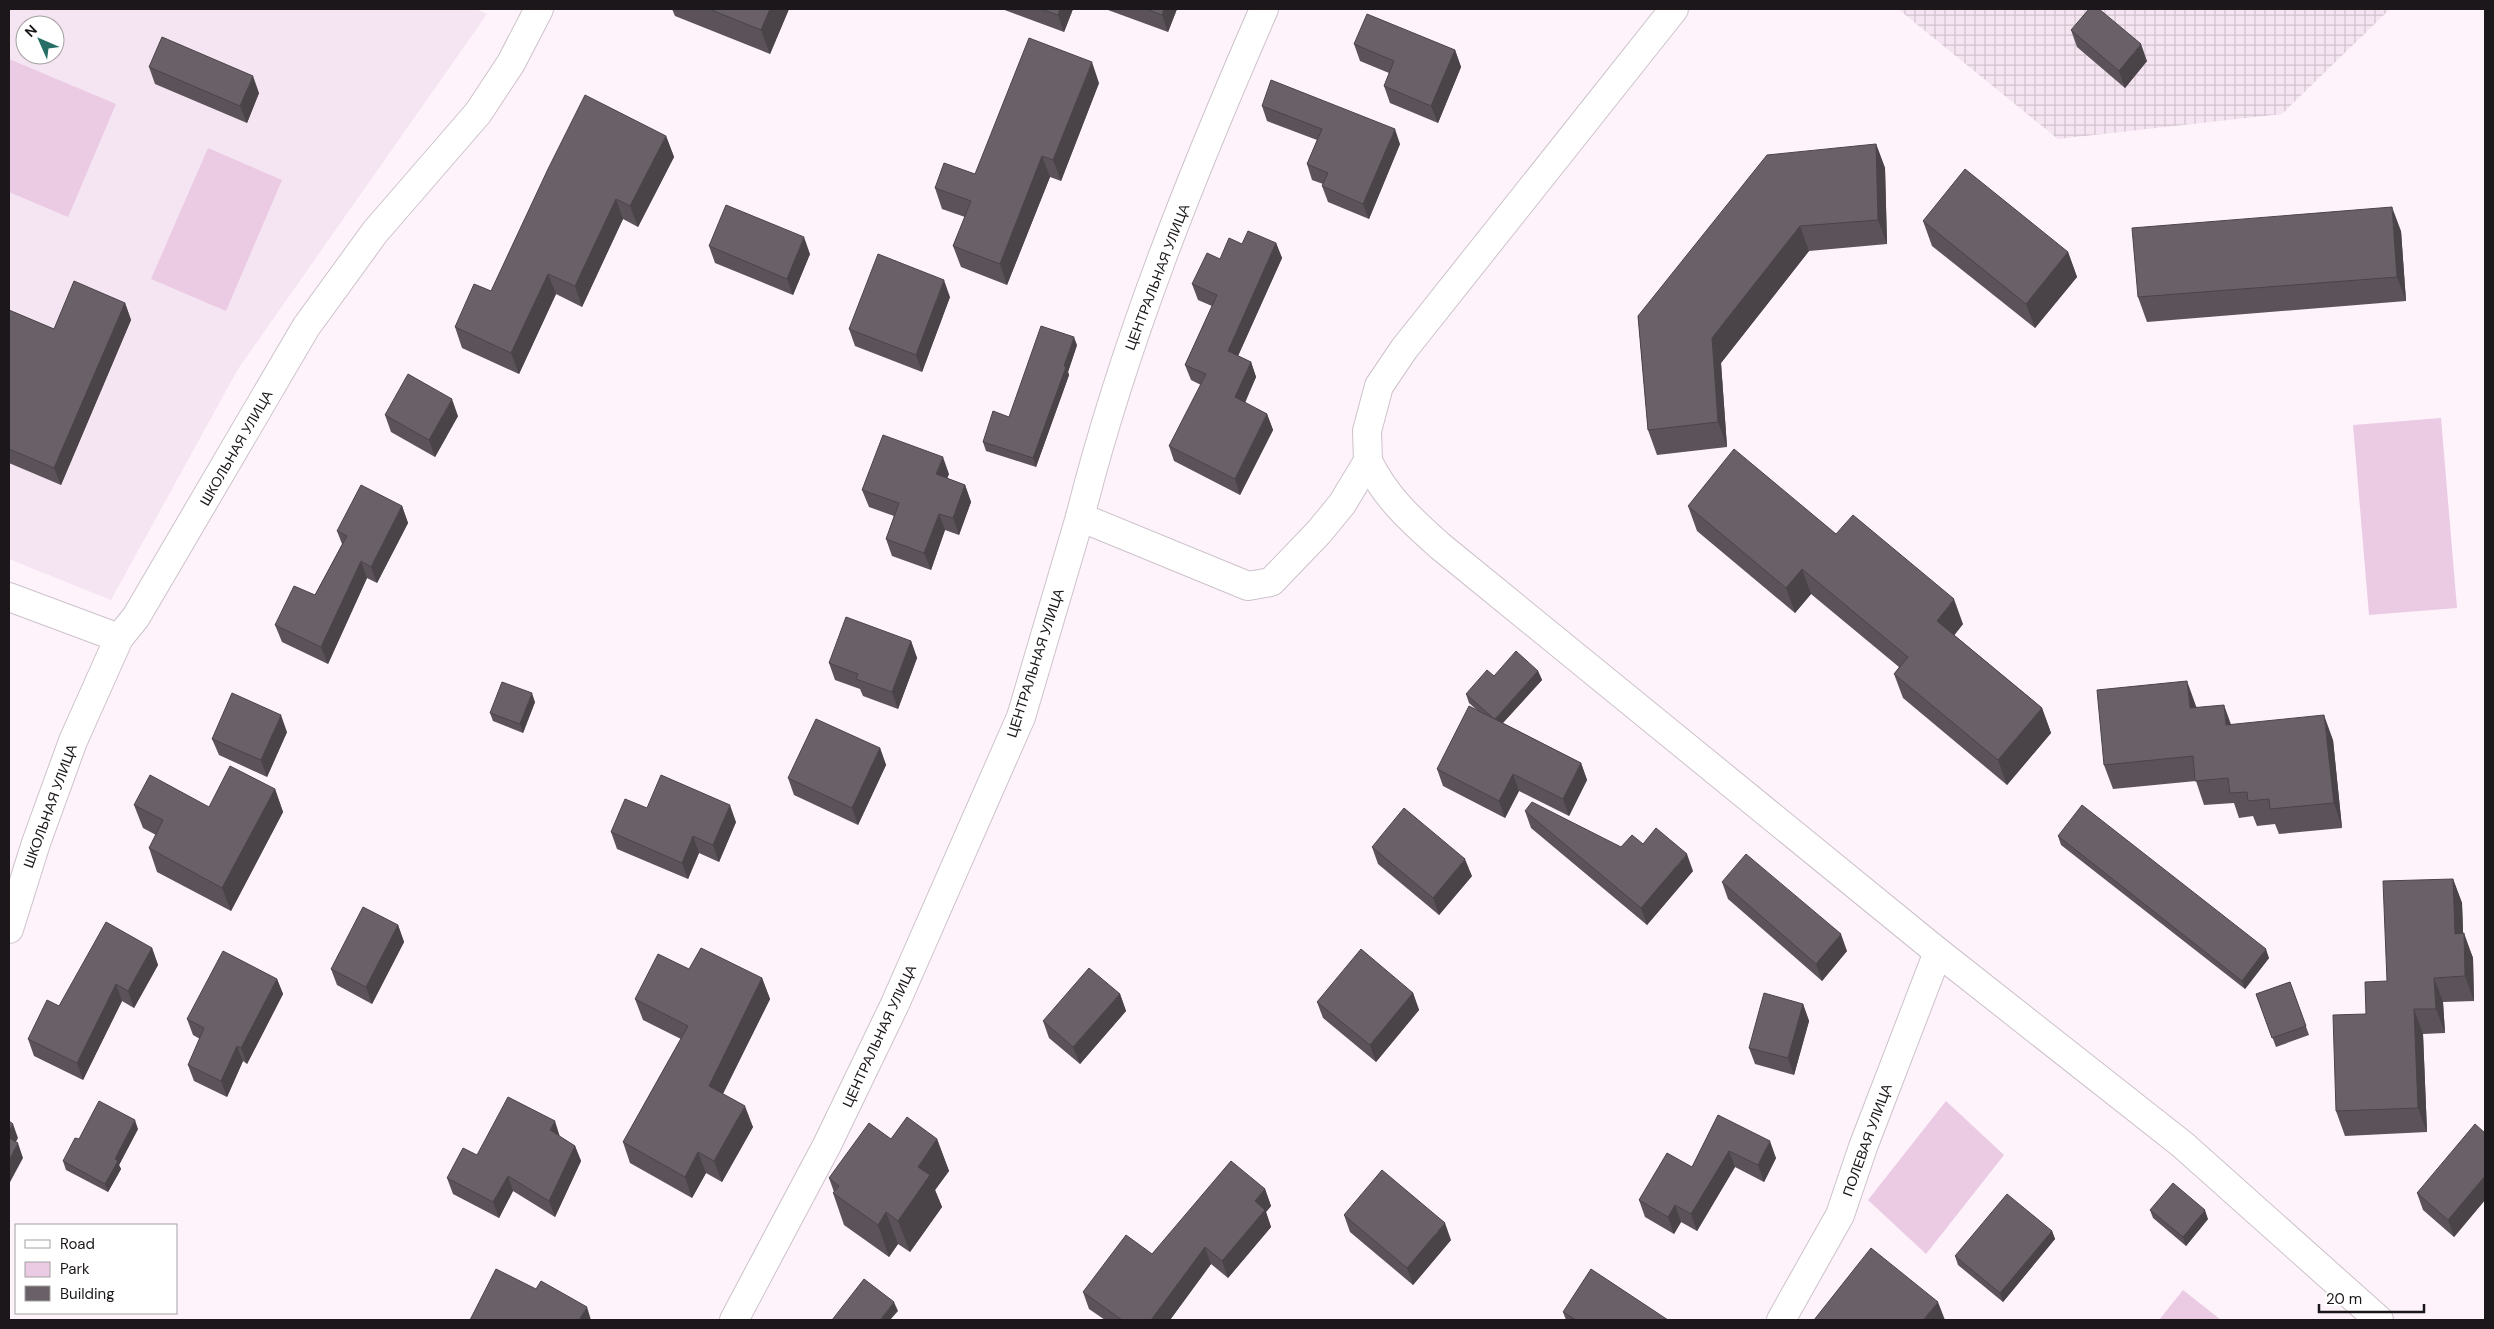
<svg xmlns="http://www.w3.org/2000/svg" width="2494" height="1329" viewBox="0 0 2494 1329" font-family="'DM Sans',sans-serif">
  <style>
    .built { fill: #f5e4f1; fill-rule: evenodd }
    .industrial { fill: url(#industrial-grid) }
    .green { fill: #ebcbe4 }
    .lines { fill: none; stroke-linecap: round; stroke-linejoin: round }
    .minor-casing { stroke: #cdc2ca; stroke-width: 30 }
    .tertiary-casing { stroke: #cdc2ca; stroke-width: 30 }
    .minor { stroke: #fff; stroke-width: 28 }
    .tertiary { stroke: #fff; stroke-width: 28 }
    .wall { fill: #5b5359 }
    .shaded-wall { fill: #4a4449 }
    .building { fill: #6a6168; stroke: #4a4449 }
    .labels { text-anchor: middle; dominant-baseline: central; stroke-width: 5; stroke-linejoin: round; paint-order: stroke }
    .street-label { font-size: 14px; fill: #1b171a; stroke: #fff }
  </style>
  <defs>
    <pattern id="industrial-grid" width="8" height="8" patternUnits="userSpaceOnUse" patternTransform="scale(1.25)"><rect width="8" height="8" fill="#f5e4f1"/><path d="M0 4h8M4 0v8" fill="none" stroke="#d1c3ce"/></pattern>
  </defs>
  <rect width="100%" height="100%" fill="#fef3fb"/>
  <path class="built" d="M9 9H476L487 14 238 369 111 600 9 559ZM25 25H55V55H25Z"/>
  <path class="industrial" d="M1898 9H2390L2282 114 2058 139Z"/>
  <g class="green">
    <path d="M9 59 116 104 68 217 9 192Z"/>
    <path d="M208 148 282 180 226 311 151 279Z"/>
    <path d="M2441 418 2457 608 2369 615 2353 425Z"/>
    <path d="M1946 1101 2004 1155 1926 1254 1868 1200Z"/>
    <path d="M2183 1290 2221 1320H2159Z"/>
  </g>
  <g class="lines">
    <defs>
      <g id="minor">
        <path d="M1368 461C1385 497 1411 520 1440 546L1938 952 2183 1145 2379 1320"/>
        <path d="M1080 517C1124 342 1192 174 1264 9"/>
        <path d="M9 597 119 638"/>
        <path d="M9 929 36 843 73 741 119 638 136 617 306 327 375 232 478 113 511 63 539 9"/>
        <path d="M1781 1320 1840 1215 1863 1147 1938 952"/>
      </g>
      <path id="tertiary" d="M734 1320 827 1145 895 1004 1021 717 1080 517 1248 586 1271 582 1319 532 1342 504 1368 461 1367 431 1379 386 1404 349 1674 9"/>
    </defs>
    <use href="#minor" class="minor-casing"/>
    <use href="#tertiary" class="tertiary-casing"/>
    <use href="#minor" class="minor"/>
    <use href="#tertiary" class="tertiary"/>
  </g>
  <g class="wall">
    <path d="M672 9H789L770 54 675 16Z"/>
    <path d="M1002 9H1073L1064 32Z"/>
    <path d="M1108 9H1177L1168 32 1108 10Z"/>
    <path d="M2071 30 2147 61 2125 88 2077 47Z"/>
    <path d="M1354 44 1455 50 1461 67 1438 123 1390 103 1384 86 1389 73 1360 61Z"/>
    <path d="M149 67 259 93 247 123 155 84Z"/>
    <path d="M1099 83 1061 181 1050 177 1007 285 961 267 953 246 965 217 942 209 935 188 975 174Z"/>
    <path d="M1262 106 1400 144 1369 219 1328 202 1322 186 1323 184 1312 180 1307 164 1317 140 1267 121Z"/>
    <path d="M666 136 674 157 638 227 623 219 582 307 556 294 519 374 462 348 455 327 491 291Z"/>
    <path d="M1876 144 1885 168 1887 244 1809 251 1721 363 1727 447 1657 455 1648 430 1638 316Z"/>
    <path d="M1923 221 2068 252 2077 277 2035 328 1932 246Z"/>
    <path d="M2401 231 2406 301 2147 322 2138 297Z"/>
    <path d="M1276 243 1282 258 1238 356 1251 362 1256 377 1245 403 1267 414 1273 430 1240 495 1174 461 1169 446 1201 385 1191 380 1185 365 1212 306 1198 300 1192 284 1220 259 1242 244Z"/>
    <path d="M709 246 810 254 793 295 715 263Z"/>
    <path d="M950 297 922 372 855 346 849 329Z"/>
    <path d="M125 303 131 320 61 485 9 463V310L54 329Z"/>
    <path d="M1077 345 1068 372 1069 375 1036 467 986 451 983 442 1009 417Z"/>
    <path d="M385 415 458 416 435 457 391 432Z"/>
    <path d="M949 474 947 478 965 485 971 502 959 535 945 530 931 570 892 556 886 539 894 516 869 507 862 490Z"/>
    <path d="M402 506 408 523 377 583 367 578 328 664 282 642 275 625 315 595 342 544 337 531Z"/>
    <path d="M1688 506 1836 534 1963 624 1954 635 2042 708 2051 733 2007 785 1903 698 1894 674 1899 667 1811 594 1795 613 1697 531Z"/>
    <path d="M911 641 917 658 898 709 863 696 860 689 835 680 829 663Z"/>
    <path d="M1538 671 1542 680 1503 723 1581 763 1587 780 1569 816 1519 791 1505 818 1443 786 1437 769 1478 711 1469 703 1466 694 1494 676Z"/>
    <path d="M535 702 523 733 493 721 490 713Z"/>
    <path d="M2196 706 2197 708 2231 725 2333 740 2342 828 2279 834 2275 824 2257 826 2253 816 2239 818 2234 803 2204 805 2196 781 2113 789 2104 765Z"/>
    <path d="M287 732 267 777 219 755 212 739Z"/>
    <path d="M880 748 886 765 858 825 794 795 788 778Z"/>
    <path d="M275 789 283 812 231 911 157 872 149 848 156 835 143 828 134 805 209 807Z"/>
    <path d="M647 808 736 822 719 862 699 853 688 879 617 849 611 832Z"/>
    <path d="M1525 811 1621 847 1693 871 1647 925 1531 828Z"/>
    <path d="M2058 836 2269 958 2245 989 2061 845Z"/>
    <path d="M1372 847 1472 876 1439 915 1378 864Z"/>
    <path d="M2453 879 2462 903 2463 933 2473 958 2474 1001 2443 1002 2445 1033 2423 1034 2427 1132 2345 1136 2336 1111 2387 981Z"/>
    <path d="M1722 882 1847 951 1822 981 1728 899Z"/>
    <path d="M398 925 404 942 372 1004 337 985 331 969Z"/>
    <path d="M152 948 158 965 134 1008 122 1001 83 1080 34 1056 28 1039 59 1006Z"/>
    <path d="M689 969 762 978 770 999 723 1094 753 1127 722 1182 706 1173 692 1198 630 1163 623 1142 681 1039 643 1020 635 999Z"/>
    <path d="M277 979 283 994 247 1064 243 1061 227 1097 194 1081 188 1065 200 1039 193 1035 187 1019Z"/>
    <path d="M2290 982 2309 1035 2276 1047 2256 994Z"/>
    <path d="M1413 993 1419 1010 1376 1062 1323 1018 1317 1002Z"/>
    <path d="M1120 994 1126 1011 1080 1064 1049 1038 1043 1021Z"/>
    <path d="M1803 1004 1809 1021 1794 1075 1755 1064 1749 1048Z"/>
    <path d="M1718 1115 1776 1158 1764 1182 1735 1167 1697 1231 1681 1222 1674 1234 1645 1217 1639 1200 1692 1167Z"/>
    <path d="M138 1129 119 1165 121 1169 108 1192 66 1170 63 1161 79 1139Z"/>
    <path d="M2485 1133V1200L2454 1237 2423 1210 2417 1193Z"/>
    <path d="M560 1137 575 1146 581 1161 555 1217 513 1191 499 1218 453 1194 447 1178 477 1155Z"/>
    <path d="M891 1139H937L949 1171 935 1190 942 1207 910 1252 898 1244 889 1257 844 1225 833 1193 834 1192 829 1178Z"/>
    <path d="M1265 1189 1271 1206 1266 1212 1271 1227 1228 1278 1211 1264 1170 1320H1105L1089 1309 1083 1292 1152 1254Z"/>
    <path d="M2150 1210 2208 1219 2186 1246 2153 1218Z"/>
    <path d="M1344 1215 1451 1240 1413 1285 1350 1232Z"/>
    <path d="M2052 1231 2055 1239 2003 1302 1958 1265 1955 1256Z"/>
    <path d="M1563 1312 1668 1320H1566Z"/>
  </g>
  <g class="shaded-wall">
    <path d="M770 9H789L770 54 761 30Z"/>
    <path d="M1060 9H1073L1064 32 1058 15Z"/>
    <path d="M1164 9H1177L1168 32 1162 15Z"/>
    <path d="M2141 44 2147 61 2125 88 2119 71Z"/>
    <path d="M1455 50 1461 67 1438 123 1431 106Z"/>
    <path d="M1092 62 1099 83 1061 181 1053 160Z"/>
    <path d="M253 76 259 93 247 123 240 106Z"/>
    <path d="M1395 129 1400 144 1369 219 1363 204Z"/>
    <path d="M666 136 674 157 638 227 630 206Z"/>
    <path d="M1876 144 1885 168 1887 244 1878 220Z"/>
    <path d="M1042 156 1050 177 1007 285 1000 264Z"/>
    <path d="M616 199 623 219 582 307 575 286Z"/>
    <path d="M2392 207 2401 231 2406 301 2397 277Z"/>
    <path d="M1800 226 1809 251 1721 363 1727 447 1718 422 1712 338Z"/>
    <path d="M804 237 810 254 793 295 787 279Z"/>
    <path d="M1276 243 1282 258 1233 367 1228 351Z"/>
    <path d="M2068 252 2077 277 2035 328 2026 304Z"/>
    <path d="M548 274 556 294 519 374 511 353Z"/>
    <path d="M944 280 950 297 922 372 916 355Z"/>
    <path d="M125 303 131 320 61 485 54 468Z"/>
    <path d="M1074 337 1077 345 1068 372 1069 375 1036 467 1033 458Z"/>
    <path d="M1251 362 1256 377 1240 413 1235 397Z"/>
    <path d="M452 399 458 416 435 457 429 440Z"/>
    <path d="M1267 414 1273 430 1240 495 1235 479Z"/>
    <path d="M943 457 949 474 942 491 936 474Z"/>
    <path d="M965 485 971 502 959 535 953 518Z"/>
    <path d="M402 506 408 523 377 583 371 567Z"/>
    <path d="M939 514 945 530 931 570 924 553Z"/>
    <path d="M361 561 367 578 328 664 321 647Z"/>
    <path d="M1802 569 1811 594 1795 613 1786 588Z"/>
    <path d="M1954 599 1963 624 1946 646 1937 621Z"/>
    <path d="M911 641 917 658 898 709 892 692Z"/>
    <path d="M1538 671 1542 680 1498 728 1495 720Z"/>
    <path d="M2187 681 2196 706 2199 733 2190 708Z"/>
    <path d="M532 693 535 702 523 733 520 724Z"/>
    <path d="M2224 705 2233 730 2226 725Z"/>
    <path d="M2042 708 2051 733 2007 785 1998 760Z"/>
    <path d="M281 715 287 732 267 777 261 760Z"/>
    <path d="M2324 715 2333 740 2342 828 2334 803Z"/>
    <path d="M880 748 886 765 858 825 852 808Z"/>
    <path d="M1581 763 1587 780 1569 816 1563 799Z"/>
    <path d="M1513 774 1519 791 1505 818 1499 801Z"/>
    <path d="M275 789 283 812 231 911 222 888Z"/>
    <path d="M730 805 736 822 719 862 713 845Z"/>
    <path d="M693 836 699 853 688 879 682 863Z"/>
    <path d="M1687 854 1693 871 1647 925 1641 908Z"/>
    <path d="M1465 859 1472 876 1439 915 1433 898Z"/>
    <path d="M2453 879 2462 903 2464 958 2455 934Z"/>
    <path d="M398 925 404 942 372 1004 366 987Z"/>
    <path d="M2464 933 2473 958 2474 1001 2465 976Z"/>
    <path d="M1841 934 1847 951 1822 981 1816 964Z"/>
    <path d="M152 948 158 965 134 1008 128 991Z"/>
    <path d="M2266 949 2269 958 2245 989 2242 981Z"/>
    <path d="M762 978 770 999 716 1107 709 1086Z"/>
    <path d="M2434 978 2443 1002 2445 1033 2436 1009Z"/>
    <path d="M277 979 283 994 247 1064 241 1048Z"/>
    <path d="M116 984 122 1001 83 1080 77 1063Z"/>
    <path d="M1413 993 1419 1010 1376 1062 1370 1045Z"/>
    <path d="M1120 994 1126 1011 1080 1064 1073 1047Z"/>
    <path d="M1803 1004 1809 1021 1794 1075 1788 1058Z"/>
    <path d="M2414 1009 2423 1034 2427 1132 2418 1108Z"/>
    <path d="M237 1046 243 1061 227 1097 221 1081Z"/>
    <path d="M745 1106 753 1127 722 1182 714 1161Z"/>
    <path d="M135 1120 138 1129 119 1165 121 1169 108 1192 105 1184 115 1159Z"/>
    <path d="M555 1121 560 1137 550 1130Z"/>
    <path d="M13 1124 18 1138 11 1151 9 1144V1131Z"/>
    <path d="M937 1139 949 1171 935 1190 942 1207 910 1252 898 1221 918 1167Z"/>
    <path d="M1770 1141 1776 1158 1764 1182 1758 1165Z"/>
    <path d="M18 1143 23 1158 9 1184V1160Z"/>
    <path d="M575 1146 581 1161 555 1217 549 1201Z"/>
    <path d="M1729 1151 1735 1167 1697 1231 1691 1214Z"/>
    <path d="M698 1152 706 1173 692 1198 685 1177Z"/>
    <path d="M508 1176 513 1191 499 1218 493 1202Z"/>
    <path d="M2485 1176V1200L2454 1237 2448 1220Z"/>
    <path d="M1265 1189 1271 1206 1266 1212 1271 1227 1228 1278 1222 1261 1255 1201Z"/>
    <path d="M1675 1205 1681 1222 1674 1234 1668 1217Z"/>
    <path d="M2205 1210 2208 1219 2186 1246 2183 1237Z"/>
    <path d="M886 1212 898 1244 889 1257 878 1225Z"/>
    <path d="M1445 1223 1451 1240 1413 1285 1407 1268Z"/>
    <path d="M2052 1231 2055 1239 2003 1302 2000 1293Z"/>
    <path d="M1205 1247 1211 1264 1170 1320H1151Z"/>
    <path d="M894 1302 898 1311 890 1320H880Z"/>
    <path d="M1938 1302 1945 1320H1923Z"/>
    <path d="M587 1307 591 1320H579Z"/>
  </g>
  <g class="building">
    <path d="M709 9H770L761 30Z"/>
    <path d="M1041 9H1060L1058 15Z"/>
    <path d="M1146 9H1164L1162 15Z"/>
    <path d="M2089 9H2099L2141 44 2119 71 2071 30Z"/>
    <path d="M1367 14 1455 50 1431 106 1384 86 1394 61 1354 44Z"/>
    <path d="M162 37 253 76 240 106 149 67Z"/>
    <path d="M1029 38 1092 62 1053 160 1042 156 1000 264 953 246 971 201 935 188 944 163 975 174Z"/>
    <path d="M1271 80 1395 129 1363 204 1322 186 1328 173 1307 164 1322 129 1262 106Z"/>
    <path d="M585 95 666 136 630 206 616 199 575 286 548 274 511 353 455 327 474 284 491 291 548 169Z"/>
    <path d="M1876 144 1878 220 1800 226 1712 338 1718 422 1648 430 1638 316 1767 155Z"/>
    <path d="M1965 169 2068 252 2026 304 1923 221Z"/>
    <path d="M726 205 804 237 787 279 709 246Z"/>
    <path d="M2392 207 2397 277 2138 297 2132 228Z"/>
    <path d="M1248 231 1276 243 1228 351 1251 362 1235 397 1267 414 1235 479 1169 446 1206 374 1185 365 1217 295 1192 284 1207 253 1220 259 1229 238 1242 244Z"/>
    <path d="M878 254 944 280 916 355 849 329Z"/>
    <path d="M74 281 125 303 54 468 9 449V310L54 329Z"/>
    <path d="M1041 326 1074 337 1064 366 1066 367 1033 458 983 442 993 411 1009 417Z"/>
    <path d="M408 374 452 399 429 440 385 415Z"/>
    <path d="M883 435 943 457 936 474 965 485 953 518 939 514 924 553 886 539 899 503 862 490Z"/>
    <path d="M1734 449 1836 534 1853 515 1954 599 1937 621 2042 708 1998 760 1894 674 1908 657 1802 569 1786 588 1688 506Z"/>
    <path d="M361 485 402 506 371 567 361 561 321 647 275 625 294 586 315 595 347 536 337 531Z"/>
    <path d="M846 617 911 641 892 692 856 679 858 674 829 663Z"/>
    <path d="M1516 651 1538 671 1495 719 1493 718 1466 694 1487 670 1494 676Z"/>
    <path d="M2187 681 2190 708 2224 705 2226 725 2324 715 2334 803 2270 809 2269 799 2248 801 2247 792 2230 793 2228 778 2195 781 2193 756 2104 765 2097 690Z"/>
    <path d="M502 682 532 693 520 724 490 713Z"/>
    <path d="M232 693 281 715 261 760 212 739Z"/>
    <path d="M1469 706 1581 763 1563 799 1513 774 1499 801 1437 769Z"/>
    <path d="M816 719 880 748 852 808 788 778Z"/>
    <path d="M230 766 275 789 222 888 149 848 163 820 134 805 150 775 209 807Z"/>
    <path d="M661 775 730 805 713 845 693 836 682 863 611 832 625 799 647 808Z"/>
    <path d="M1532 802 1621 847 1632 835 1643 844 1656 828 1687 854 1641 908 1525 811Z"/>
    <path d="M2082 805 2266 949 2242 981 2058 836Z"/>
    <path d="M1404 808 1465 859 1433 898 1372 847Z"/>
    <path d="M1746 854 1841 934 1816 964 1722 882Z"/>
    <path d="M2453 879 2455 934 2464 933 2465 976 2434 978 2436 1009H2414L2418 1108 2336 1111 2333 1015 2366 1014 2365 982 2387 981 2383 881Z"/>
    <path d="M363 907 398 925 366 987 331 969Z"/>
    <path d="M106 922 152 948 128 991 116 984 77 1063 28 1039 47 1000 59 1006Z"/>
    <path d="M701 948 762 978 709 1086 745 1106 714 1161 698 1152 685 1177 623 1142 688 1026 635 999 658 954 689 969Z"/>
    <path d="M1361 949 1413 993 1370 1045 1317 1002Z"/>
    <path d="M223 951 277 979 241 1048 237 1046 221 1081 188 1065 204 1028 187 1019Z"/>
    <path d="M1089 968 1120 994 1073 1047 1043 1021Z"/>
    <path d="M2290 982 2306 1026 2272 1038 2256 994Z"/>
    <path d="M1764 993 1803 1004 1788 1058 1749 1048Z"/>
    <path d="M508 1097 555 1121 550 1130 575 1146 549 1201 508 1176 493 1202 447 1178 463 1148 477 1155Z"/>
    <path d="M99 1101 135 1120 115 1159 118 1161 105 1184 63 1161 75 1138 79 1139Z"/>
    <path d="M1718 1115 1770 1141 1758 1165 1729 1151 1691 1214 1675 1205 1668 1217 1639 1200 1667 1153 1692 1167Z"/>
    <path d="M907 1117 937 1139 918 1167 930 1175 898 1221 886 1212 878 1225 833 1193 839 1186 829 1178 869 1123 891 1139Z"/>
    <path d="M9 1121 13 1124 9 1131Z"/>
    <path d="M2475 1124 2485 1133V1176L2448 1220 2417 1193Z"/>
    <path d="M9 1138 18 1143 9 1160Z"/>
    <path d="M1231 1161 1265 1189 1255 1201 1265 1210 1222 1261 1205 1247 1151 1320H1122L1083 1292 1126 1235 1152 1254Z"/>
    <path d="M1382 1170 1445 1223 1407 1268 1344 1215Z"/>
    <path d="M2173 1183 2205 1210 2183 1237 2150 1210Z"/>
    <path d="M2007 1194 2052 1231 2000 1293 1955 1256Z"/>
    <path d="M1871 1248 1938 1302 1923 1320H1814Z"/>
    <path d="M496 1269 536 1289 541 1281 587 1307 579 1320H470Z"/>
    <path d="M1591 1269 1668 1320H1576L1563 1312Z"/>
    <path d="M864 1279 894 1302 880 1320H832Z"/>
  </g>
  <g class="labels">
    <g class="street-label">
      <text transform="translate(1157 277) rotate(-69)">ЦЕНТРАЛЬНАЯ УЛИЦА</text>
      <text transform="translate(236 448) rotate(-60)">ШКОЛЬНАЯ УЛИЦА</text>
      <text transform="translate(1035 663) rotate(-72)">ЦЕНТРАЛЬНАЯ УЛИЦА</text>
      <text transform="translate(50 806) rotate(-70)">ШКОЛЬНАЯ УЛИЦА</text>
      <text transform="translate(879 1036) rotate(-65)">ЦЕНТРАЛЬНАЯ УЛИЦА</text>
      <text transform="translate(1867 1140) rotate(-70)">ПОЛЕВАЯ УЛИЦА</text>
    </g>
  </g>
  <rect width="2494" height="1329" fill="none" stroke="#1b171a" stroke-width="20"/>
  <rect x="15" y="1224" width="162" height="90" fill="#ffffff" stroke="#a4a2a3"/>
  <rect x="25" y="1240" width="25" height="8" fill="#ffffff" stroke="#a4a2a3"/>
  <text x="60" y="1249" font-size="15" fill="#1b171a">Road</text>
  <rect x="25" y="1262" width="25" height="15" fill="#ebcbe4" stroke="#a4a2a3"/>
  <text x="60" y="1274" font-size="15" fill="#1b171a">Park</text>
  <rect x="25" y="1286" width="25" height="15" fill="#6a6168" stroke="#a4a2a3"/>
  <text x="60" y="1299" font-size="15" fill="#1b171a">Building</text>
  <g transform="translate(40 40) rotate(315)"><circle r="24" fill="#ffffff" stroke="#a4a2a3"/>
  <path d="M0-4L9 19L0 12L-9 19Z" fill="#266e66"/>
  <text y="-8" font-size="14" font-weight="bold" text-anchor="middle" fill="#1b171a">N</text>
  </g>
  <path d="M2319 1304v8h105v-8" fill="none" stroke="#1b171a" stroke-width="2.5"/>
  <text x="2326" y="1304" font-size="15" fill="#1b171a" stroke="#ffffff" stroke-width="4" paint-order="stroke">20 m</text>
</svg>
